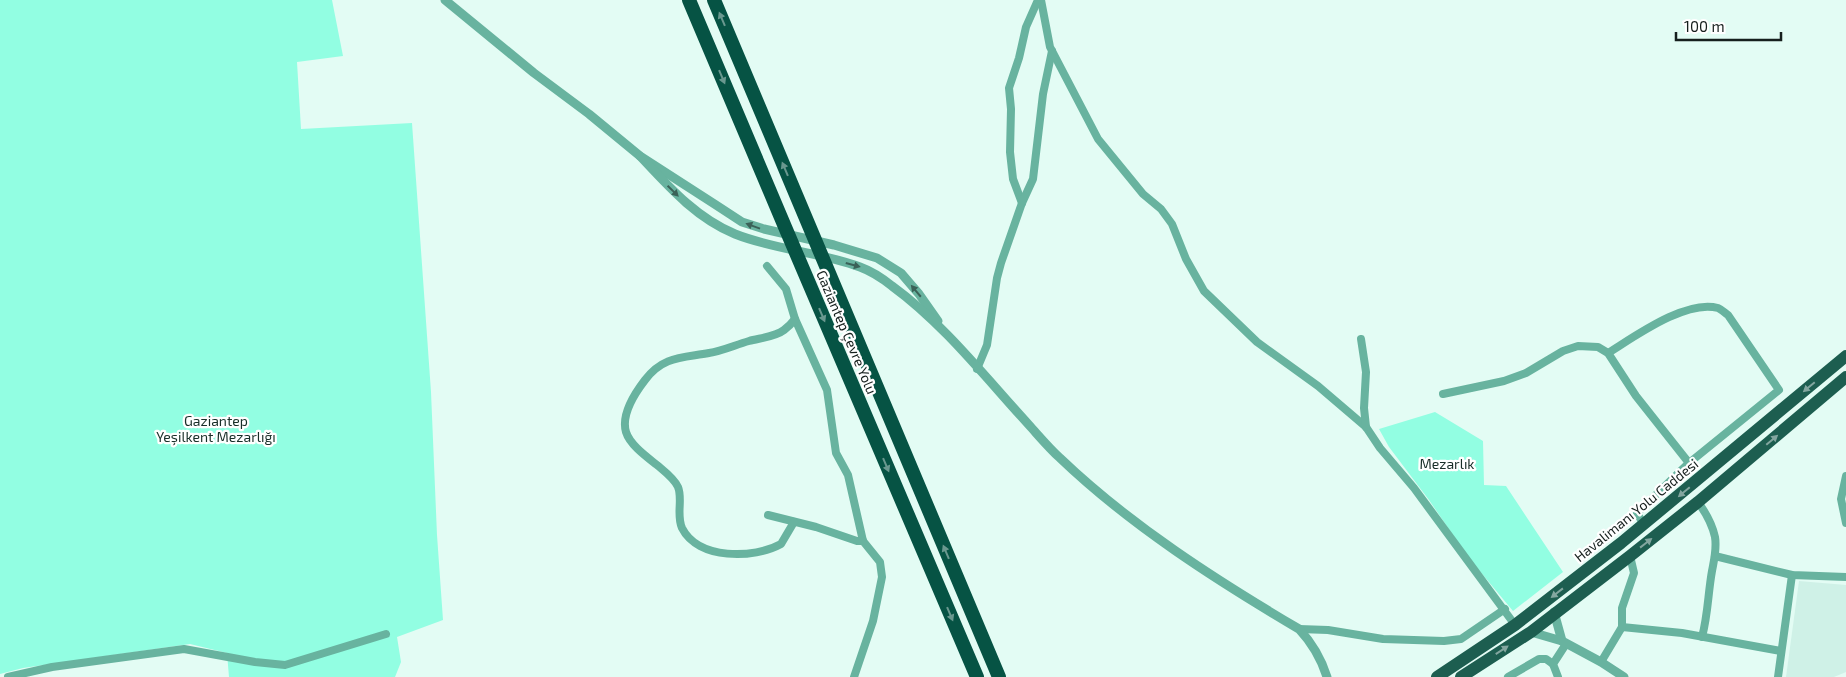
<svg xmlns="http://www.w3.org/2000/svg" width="1846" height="677" viewBox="0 0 1846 677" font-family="'Exo 2',sans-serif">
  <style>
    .built { fill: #cff1e7 }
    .green { fill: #92fee2 }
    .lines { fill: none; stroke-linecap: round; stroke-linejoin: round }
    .minor { stroke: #68b39f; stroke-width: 8 }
    .tertiary { stroke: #68b39f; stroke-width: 9 }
    .trunk { stroke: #1d5e50; stroke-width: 12 }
    .motorway { stroke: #065344; stroke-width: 14 }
    .oneway { fill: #6a988f }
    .oneway2 { fill: #3b6258 }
    .oneway3 { fill: #83a69f }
    .labels { text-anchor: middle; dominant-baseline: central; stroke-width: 4.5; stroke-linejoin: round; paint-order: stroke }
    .street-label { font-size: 14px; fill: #161f1d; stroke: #fff }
    .park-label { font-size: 14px; fill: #182e28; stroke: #fff }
  </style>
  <rect width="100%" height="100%" fill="#e3fcf4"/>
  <path class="built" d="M1799 581 1846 585V672L1834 677H1786Z"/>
  <g class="green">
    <path d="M0 0H332L343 56 297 62 301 129 412 123 431 392 437 535 443 620 397 637 401 662 395 677H229L227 653 190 644 23 668 0 674Z"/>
    <path d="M1435 412 1483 441 1484 485 1506 486 1563 572 1513 611 1468 557 1429 500 1389 447 1379 429Z"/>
  </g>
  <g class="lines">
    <g class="minor">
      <path d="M1041 0 1050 47 1098 139 1143 194 1161 209 1172 224 1186 259 1204 291 1257 342 1318 386 1366 427 1380 448 1414 488 1515 625"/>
      <path d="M1022 203 1013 179 1010 152 1011 109 1009 88 1019 58 1026 27 1038 0"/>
      <path d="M767 266 786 289 795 319 827 390 836 453 848 475 863 541 880 562 882 577 873 621 854 677"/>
      <path d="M1361 339 1366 372 1364 408 1366 427"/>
      <path d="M1608 353C1634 337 1686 299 1718 308 1721 309 1725 313 1728 315L1779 390 1689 463 1637 513 1644 525"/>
      <path d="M977 369 987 345 997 278 1001 263 1022 203 1033 179 1043 94 1052 51"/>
      <path d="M1443 394 1504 381 1526 373 1563 351 1578 346 1598 347 1608 353 1636 396 1689 463"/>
      <path d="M1846 476 1841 499 1846 523"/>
      <path d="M1698 502C1706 513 1712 523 1715 537 1717 549 1714 560 1712 571 1708 593 1708 615 1702 637"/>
      <path d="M768 515 816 527 857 541H863"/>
      <path d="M794 522 781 544C754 559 698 560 682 528 676 515 683 499 678 487 674 478 664 471 657 465 647 457 630 445 626 432 621 415 635 393 645 380 663 356 682 358 709 353 722 351 735 345 749 341 760 338 775 337 784 330 788 327 792 323 795 319"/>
      <path d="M1715 556 1792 575 1846 577"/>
      <path d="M1622 627 1682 633 1781 651"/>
      <path d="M1299 629 1328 630 1383 639 1444 641 1461 639 1505 609"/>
      <path d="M1601 662 1622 627V608L1634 573 1630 556"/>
      <path d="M8 677 52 667 184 649 255 662 285 665 386 634"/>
      <path d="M1508 677 1539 659H1546L1553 664"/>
      <path d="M1558 677 1553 664 1566 644"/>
      <path d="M1778 677 1792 575"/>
    </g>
    <g class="tertiary">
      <path d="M445 0 534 73 589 114 640 156 716 205 742 222 764 229 834 245 877 258 901 273 919 294 938 321"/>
      <path d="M640 156C668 186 696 218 735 234 775 250 820 252 860 267 871 271 882 278 892 286 944 324 985 377 1029 425 1039 436 1049 448 1060 458 1130 525 1216 580 1299 629 1313 644 1321 658 1327 677"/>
      <path d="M1554 612 1562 641"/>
      <path d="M1531 632 1562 641 1601 662 1624 677"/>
    </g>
    <g class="trunk">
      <path d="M1437 677 1515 625 1621 543 1846 356"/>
      <path d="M1461 677 1531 632 1630 556 1698 502 1846 377"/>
    </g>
    <g class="motorway">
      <path d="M689 0 785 227 977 677"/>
      <path d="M714 0 999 677"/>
    </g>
  </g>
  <defs><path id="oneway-solid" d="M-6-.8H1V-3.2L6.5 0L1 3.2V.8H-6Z" transform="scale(1.25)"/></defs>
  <g class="oneway">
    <use href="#oneway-solid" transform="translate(722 19) rotate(-113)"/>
    <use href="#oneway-solid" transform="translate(722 77) rotate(67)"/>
    <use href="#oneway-solid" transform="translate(785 169) rotate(-113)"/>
    <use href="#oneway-solid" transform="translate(822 315) rotate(67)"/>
    <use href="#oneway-solid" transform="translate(886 465) rotate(67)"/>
    <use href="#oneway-solid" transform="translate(946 552) rotate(-113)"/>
    <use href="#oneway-solid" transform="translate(950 614) rotate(67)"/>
  </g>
  <g class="oneway2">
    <use href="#oneway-solid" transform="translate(673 191) rotate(44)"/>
    <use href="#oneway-solid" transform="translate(753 226) rotate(-160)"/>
    <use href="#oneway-solid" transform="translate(853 265) rotate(15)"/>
    <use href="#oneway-solid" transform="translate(916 291) rotate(-130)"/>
  </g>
  <g class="oneway3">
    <use href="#oneway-solid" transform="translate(1809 387) rotate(140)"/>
    <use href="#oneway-solid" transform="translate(1772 440) rotate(-40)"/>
    <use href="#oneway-solid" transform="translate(1684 492) rotate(140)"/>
    <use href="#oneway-solid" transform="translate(1646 543) rotate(-38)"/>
    <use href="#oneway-solid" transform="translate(1557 593) rotate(142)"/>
    <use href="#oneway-solid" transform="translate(1502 650) rotate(-33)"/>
  </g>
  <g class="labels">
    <g class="street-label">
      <text transform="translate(847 332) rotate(67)">Gaziantep Çevre Yolu</text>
      <text transform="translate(1636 510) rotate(-39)">Havalimanı Yolu Caddesi</text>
    </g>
    <g class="park-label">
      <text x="216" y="420">Gaziantep<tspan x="216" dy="16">Yeşilkent Mezarlığı</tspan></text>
      <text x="1447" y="463">Mezarlık</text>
    </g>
  </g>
  <path d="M1676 32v8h105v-8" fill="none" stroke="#161f1d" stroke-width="2.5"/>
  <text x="1684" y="32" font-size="15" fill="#161f1d" stroke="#ffffff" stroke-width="4" paint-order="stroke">100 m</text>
</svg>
